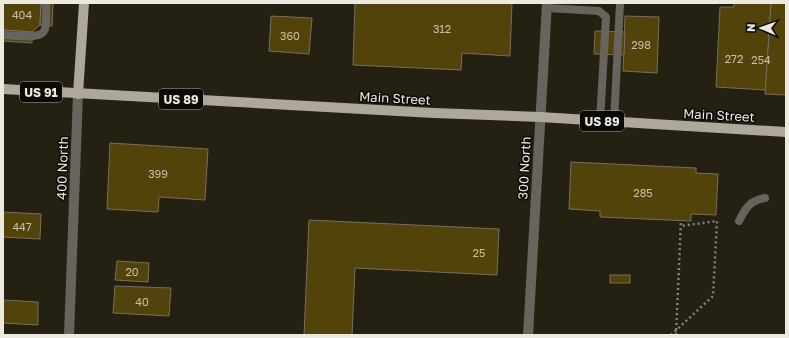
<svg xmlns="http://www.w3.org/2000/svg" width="789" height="338" viewBox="0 0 789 338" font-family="'Golos Text',sans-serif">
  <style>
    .building { fill: #52430b; stroke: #75705f }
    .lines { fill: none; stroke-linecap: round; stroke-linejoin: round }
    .path { stroke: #878378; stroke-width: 2.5; stroke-dasharray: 2 3; stroke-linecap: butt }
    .service { stroke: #66645c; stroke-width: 8 }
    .minor { stroke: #66645c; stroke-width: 10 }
    .tertiary { stroke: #66645c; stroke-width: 10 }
    .primary { stroke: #ada899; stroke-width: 10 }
    .labels { text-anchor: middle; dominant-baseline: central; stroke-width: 3; stroke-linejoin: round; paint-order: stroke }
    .number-label { font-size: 11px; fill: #c6c0ab }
    .shield { fill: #0c0a05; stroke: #a9a69e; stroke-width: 1 }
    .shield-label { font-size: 12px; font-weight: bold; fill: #ece9e0 }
    .street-label { font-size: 13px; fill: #ece9e0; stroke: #0c0a05 }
  </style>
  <rect width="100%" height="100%" fill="#242012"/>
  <g class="building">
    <path d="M3 3H41L40 25 32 32 3 30Z"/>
    <path d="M41 3H53L52 26 40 25Z"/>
    <path d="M355 3H512L510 56 462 53 461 70 353 65Z"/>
    <path d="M734 3H771L766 90 716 87 720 7H734Z"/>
    <path d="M771 3H786V95L765 94Z"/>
    <path d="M271 16 312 18 309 54 269 51Z"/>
    <path d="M625 16 659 17 657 73 623 71Z"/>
    <path d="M4 30 32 32V43L3 41Z"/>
    <path d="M595 31 625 32 624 55 594 54Z"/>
    <path d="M110 143 208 149 205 200 159 197 158 212 107 209Z"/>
    <path d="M571 162 696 168V173L718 174 716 215 691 214V221L600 217V211L569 209Z"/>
    <path d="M3 212 41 214 40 239 3 237Z"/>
    <path d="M309 220 499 229 497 275 355 268 352 335H304Z"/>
    <path d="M117 261 149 263 148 282 115 280Z"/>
    <rect x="610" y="275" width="20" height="8"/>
    <path d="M115 286 171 288 169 316 113 313Z"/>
    <path d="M3 300 38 302V325L3 323Z"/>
  </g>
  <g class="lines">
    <g class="path">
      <path d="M671 335 713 296 717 221 681 226"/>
      <path d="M676 335 681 220"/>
    </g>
    <g class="service">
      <path d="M547 8 599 11 606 17 600 121"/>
      <path d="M3 35C13 35 42 41 45 29 47 21 46 11 46 3"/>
      <path d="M614 122 620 3"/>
      <path d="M739 221C746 207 750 201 765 198"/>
    </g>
    <path class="minor" d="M528 335 547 3"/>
    <path class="tertiary" d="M69 335 78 94"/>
    <g class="primary">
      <path d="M3 89 434 113 540 117 786 132"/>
      <path d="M78 94 84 3"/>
    </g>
  </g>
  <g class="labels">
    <g class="number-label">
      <text x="22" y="14">404</text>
      <text x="442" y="28">312</text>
      <text x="290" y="35">360</text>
      <text x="641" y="44">298</text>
      <text x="734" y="58">272</text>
      <text x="761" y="59">254</text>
      <text x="158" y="173">399</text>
      <text x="643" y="192">285</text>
      <text x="22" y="226">447</text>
      <text x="479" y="252">25</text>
      <text x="132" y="271">20</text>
      <text x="142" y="301">40</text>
    </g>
    <g class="shield">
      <rect x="20" y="82" width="42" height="20" rx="3"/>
      <rect x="159" y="89" width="44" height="20" rx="3"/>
      <rect x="580" y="111" width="44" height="20" rx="3"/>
    </g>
    <g class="shield-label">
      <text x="41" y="92">US 91</text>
      <text x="181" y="99">US 89</text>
      <text x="602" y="121">US 89</text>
    </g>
    <g class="street-label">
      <text transform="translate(395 98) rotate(3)">Main Street</text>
      <text transform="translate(719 115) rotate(3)">Main Street</text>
      <text transform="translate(62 168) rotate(-88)">400 North</text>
      <text transform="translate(524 168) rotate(-87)">300 North</text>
    </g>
  </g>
  <rect width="789" height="338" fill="none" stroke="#ece9e0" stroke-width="8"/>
  <g transform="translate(761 28) rotate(272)" stroke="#0c0a05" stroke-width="3" paint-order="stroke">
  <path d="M0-3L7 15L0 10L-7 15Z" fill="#ece9e0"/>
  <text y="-6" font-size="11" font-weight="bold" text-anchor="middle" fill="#ece9e0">N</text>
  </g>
</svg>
